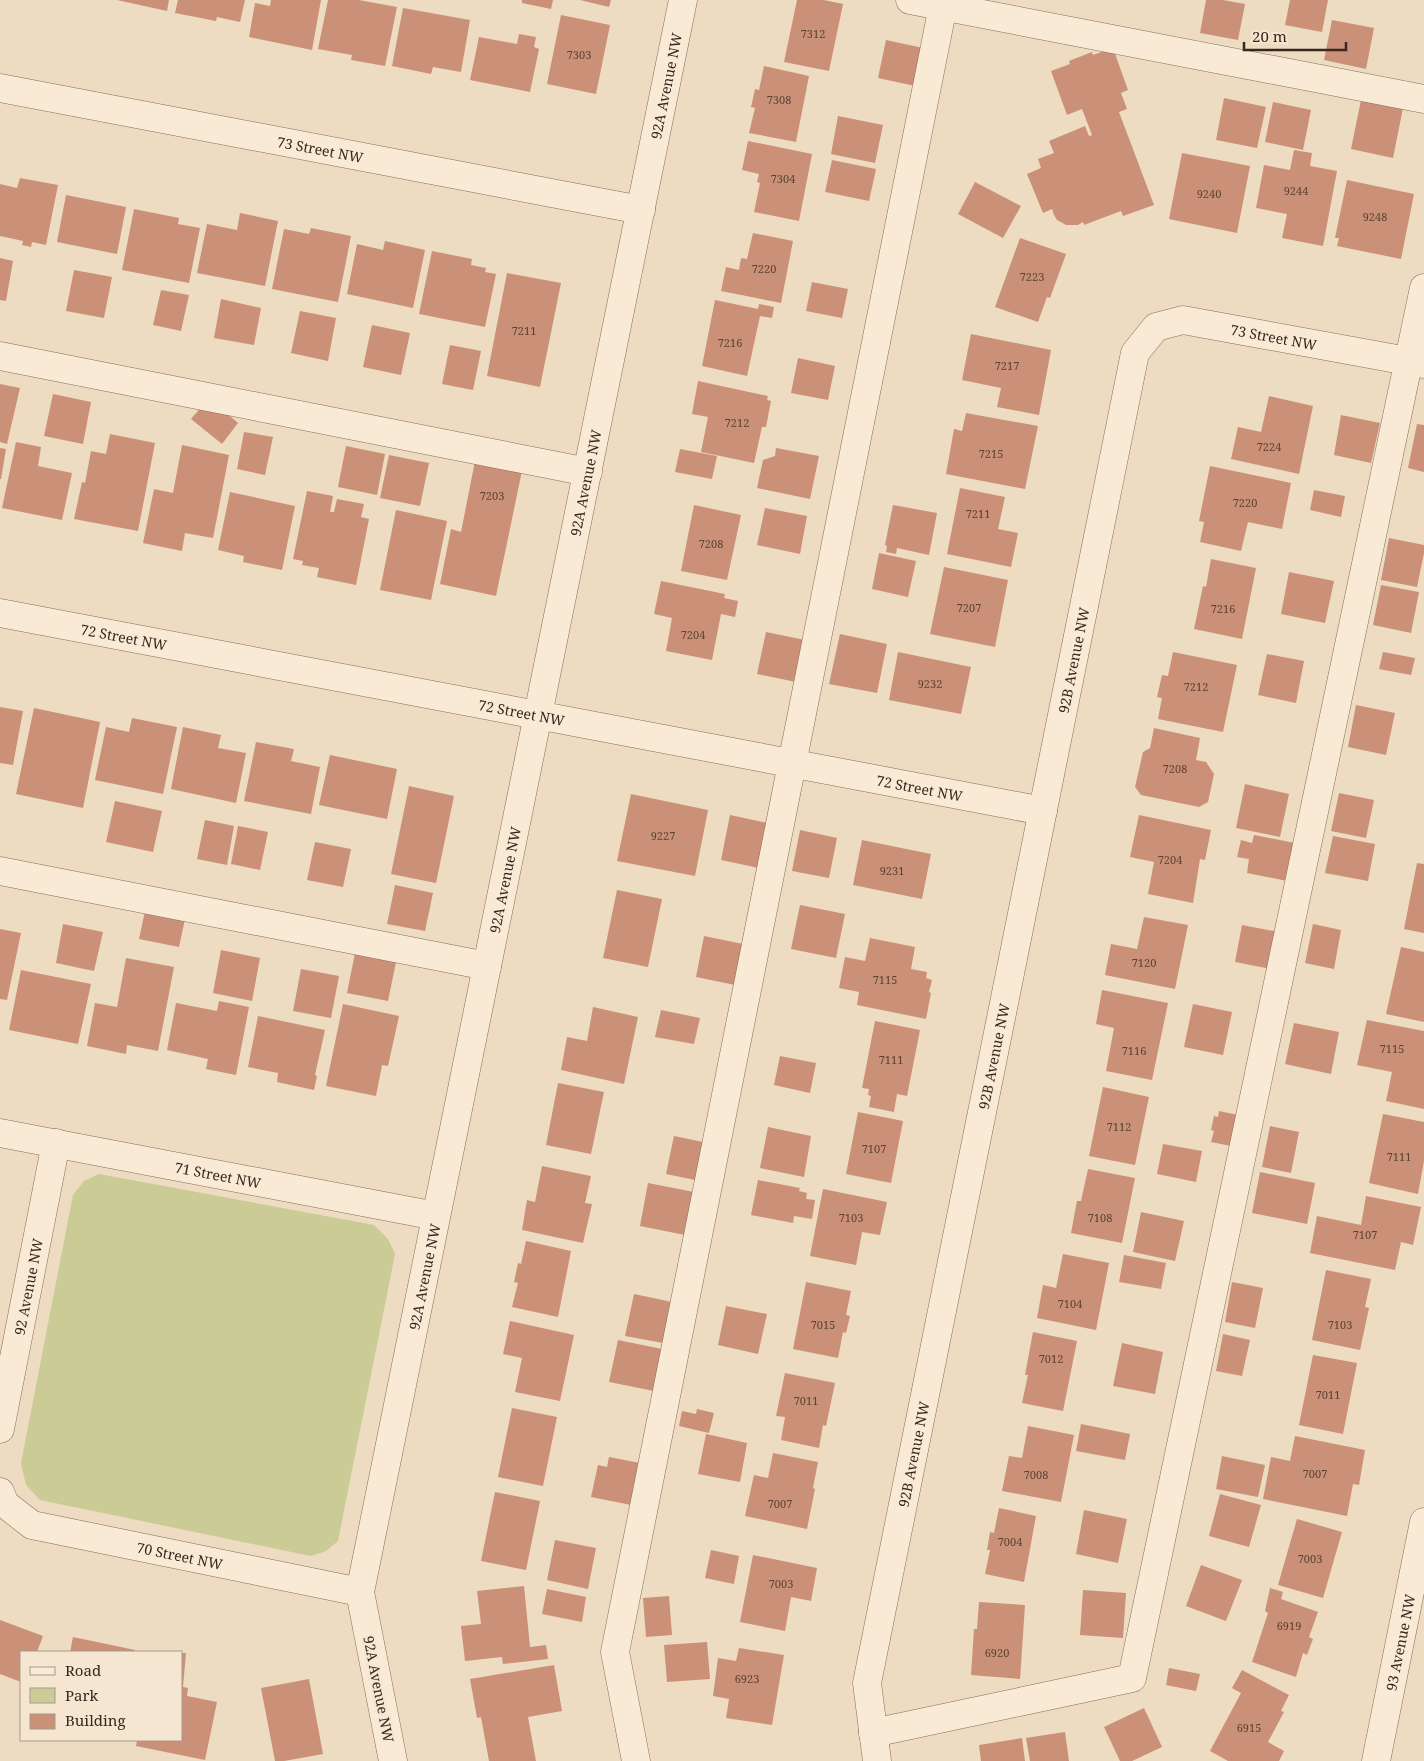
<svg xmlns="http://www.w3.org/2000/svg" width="1424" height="1761" viewBox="0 0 1424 1761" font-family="'Noto Serif',serif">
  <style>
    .green { fill: #cbcb96 }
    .building { fill: #cb9178 }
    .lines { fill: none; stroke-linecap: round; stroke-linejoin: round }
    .minor-casing { stroke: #876c59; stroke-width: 29 }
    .minor { stroke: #f8ead5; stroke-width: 28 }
    .labels { text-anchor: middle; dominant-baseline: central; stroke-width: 4.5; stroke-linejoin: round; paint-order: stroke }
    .number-label { font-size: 11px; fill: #5c4234 }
    .street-label { font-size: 14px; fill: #37271e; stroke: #f5e6d2 }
  </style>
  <rect width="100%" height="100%" fill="#eddbc2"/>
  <path class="green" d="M99 1174 374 1225 388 1239 395 1254 338 1541 326 1551 311 1556 40 1500 26 1485 21 1463 73 1195 84 1181Z"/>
  <g class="building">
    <path d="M117 0H169L167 11Z"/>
    <path d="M178 0H245L240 22 217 17 216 21 175 13Z"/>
    <path d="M271 0H321L312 50 249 37 255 3 270 6Z"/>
    <path d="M328 0H359L397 7 385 66 351 60 352 55 318 49Z"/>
    <path d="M522 0H553L551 9 522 3Z"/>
    <path d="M580 0H611L609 7Z"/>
    <path d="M797 0H824L843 4 829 71 784 62Z"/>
    <path d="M1206 0H1223L1245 4 1238 40 1200 33Z"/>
    <path d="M1290 0H1328L1322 32 1285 25Z"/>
    <path d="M403 8 470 20 461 72 433 67 431 74 392 66Z"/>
    <path d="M561 15 610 25 596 94 547 84Z"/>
    <path d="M1332 20 1374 28 1366 69 1324 60Z"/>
    <path d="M519 34 536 37 534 47 539 49 530 92 470 80 479 37 517 44Z"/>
    <path d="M886 40 923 48 915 86 878 78Z"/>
    <path d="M1113 48 1128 90 1121 93 1127 109 1119 112 1154 205 1123 216 1121 211 1084 225 1083 222 1078 225H1066L1057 220 1054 215 1052 209 1043 213 1027 174 1041 168 1038 159 1054 153 1049 141 1085 126 1089 136 1092 135 1082 109 1067 115 1051 71 1070 64 1069 61 1092 52 1093 55Z"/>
    <path d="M764 66 809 76 796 142 749 133 755 108 751 107 755 89 759 90Z"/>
    <path d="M1224 98 1266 107 1257 148 1216 140Z"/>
    <path d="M1361 100 1403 108 1393 158 1351 149Z"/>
    <path d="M1273 102 1311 110 1303 150 1265 142Z"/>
    <path d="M838 116 883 125 875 163 831 154Z"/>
    <path d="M748 141 812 154 799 221 754 212 760 183 757 182 759 174 742 170Z"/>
    <path d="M1294 150 1312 153 1310 166 1337 171 1323 246 1282 238 1287 214 1256 208 1264 165 1290 170Z"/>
    <path d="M1182 153 1250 166 1237 233 1169 219Z"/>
    <path d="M832 160 876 169 869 201 825 192Z"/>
    <path d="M20 178 58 185 46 245 32 242 31 247 22 245 23 241 0 236V184L17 188Z"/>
    <path d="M1347 180 1414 194 1401 259 1337 246 1339 238H1335Z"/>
    <path d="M975 182 1021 206 1003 238 958 214Z"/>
    <path d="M66 195 126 207 117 254 57 242Z"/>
    <path d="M134 209 179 218 178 224 200 228 189 283 122 270Z"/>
    <path d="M240 213 278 221 265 286 197 273 207 224 237 230Z"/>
    <path d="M311 228 351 236 338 302 272 289 284 229 309 234Z"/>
    <path d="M753 233 793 241 781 303 721 291 726 267 739 270 741 258 747 259Z"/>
    <path d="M1020 238 1066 254 1050 298 1047 297 1038 322 995 307Z"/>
    <path d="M385 241 425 250 413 308 347 294 357 244 383 250Z"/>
    <path d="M432 251 472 259 471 265 486 268 485 272 496 274 485 327 419 314Z"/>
    <path d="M0 258 13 261 6 301 0 300Z"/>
    <path d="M74 270 112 277 104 318 66 311Z"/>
    <path d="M507 273 561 283 540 387 487 376Z"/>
    <path d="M812 282 848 289 842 318 806 311Z"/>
    <path d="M161 290 189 295 181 331 153 325Z"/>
    <path d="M221 299 261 308 254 345 214 338Z"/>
    <path d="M715 300 758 309 759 304 774 307 772 318 760 316 747 376 702 366Z"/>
    <path d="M300 311 336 318 328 361 291 353Z"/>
    <path d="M372 325 410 333 401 375 363 367Z"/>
    <path d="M971 334 1051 350 1039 415 997 407 1001 388 962 380Z"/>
    <path d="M450 345 481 351 473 390 442 384Z"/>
    <path d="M798 358 835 366 828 400 791 393Z"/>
    <path d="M698 381 768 396 767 400 771 401 766 427H762L754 463 701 452 708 417 692 414Z"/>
    <path d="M0 384 20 388 7 444 0 442Z"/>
    <path d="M53 394 91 402 83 444 44 436Z"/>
    <path d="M1269 396 1313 406 1299 474 1231 459 1238 427 1261 432Z"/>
    <path d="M209 398 238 423 222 444 191 419Z"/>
    <path d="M966 413 1038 426 1025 489 946 474 954 429 962 431Z"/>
    <path d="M1341 415 1380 423 1371 463 1334 455Z"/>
    <path d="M1417 424 1424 425V472L1408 468Z"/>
    <path d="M244 432 273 437 265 475 237 469Z"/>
    <path d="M110 434 155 443 138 531 74 519 82 482 85 483 91 451 106 454Z"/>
    <path d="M16 442 41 447 38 466 72 473 62 520 2 508Z"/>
    <path d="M182 445 229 455 213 538 185 533 182 551 143 543 154 489 173 493Z"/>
    <path d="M346 446 385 454 377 495 338 487Z"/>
    <path d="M0 448 6 449 1 479H0Z"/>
    <path d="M776 448 819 456 810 499 757 488 763 460 775 456Z"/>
    <path d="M680 449 717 456 712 479 675 472Z"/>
    <path d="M477 451 524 461 496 596 440 584 451 529 461 532Z"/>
    <path d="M389 455 429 463 420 506 380 498Z"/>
    <path d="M1210 466 1291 483 1282 529 1248 522 1241 551 1200 542 1204 522 1199 521Z"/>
    <path d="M960 488 1005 497 998 529 1018 533 1011 567 947 554Z"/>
    <path d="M1314 490 1345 496 1341 517 1310 510Z"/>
    <path d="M307 491 333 496 330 512H334L337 499 364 504 361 517 369 519 356 585 317 577 319 568 302 565 303 561 293 559Z"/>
    <path d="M230 492 295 506 282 570 243 562 244 556 218 550Z"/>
    <path d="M694 505 741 515 727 580 681 571Z"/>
    <path d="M893 505 937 513 929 555 897 548 896 554 886 552 887 546 885 545Z"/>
    <path d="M765 508 807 516 800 554 757 545Z"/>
    <path d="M396 510 447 521 431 600 380 590Z"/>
    <path d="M1389 538 1424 545V553L1417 587 1381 580Z"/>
    <path d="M879 553 916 561 908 597 872 589Z"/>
    <path d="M1211 559 1256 568 1242 639 1194 629 1203 586 1206 587Z"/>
    <path d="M944 567 1008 580 995 647 930 634Z"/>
    <path d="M1289 572 1334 581 1325 623 1281 614Z"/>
    <path d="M661 581 725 594 724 598 738 601 735 617 721 614 712 660 666 651 672 618 654 614Z"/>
    <path d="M1381 585 1419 592 1411 633 1373 625Z"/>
    <path d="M766 632 805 640 796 682 757 674Z"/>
    <path d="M840 634 887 644 877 693 829 684Z"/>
    <path d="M898 652 971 667 961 714 889 700Z"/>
    <path d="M1173 652 1237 665 1223 732 1158 719 1162 698 1157 697 1162 675 1168 676Z"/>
    <path d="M1383 652 1415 658 1411 675 1379 669Z"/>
    <path d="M1267 654 1304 661 1296 703 1258 695Z"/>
    <path d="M1356 705 1395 713 1386 755 1348 747Z"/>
    <path d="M0 707 23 711 13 765 0 763Z"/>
    <path d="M34 708 100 722 83 808 16 794Z"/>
    <path d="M132 718 177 727 163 794 95 780 106 727 129 732Z"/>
    <path d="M183 727 221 735 218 748 246 753 236 803 171 789Z"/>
    <path d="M1154 728 1200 738 1196 760 1206 762 1214 774 1208 802 1199 807 1141 795 1135 787 1143 752 1150 748Z"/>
    <path d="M256 742 294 749 291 761 320 767 311 814 244 801Z"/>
    <path d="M330 755 397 769 387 819 319 805Z"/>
    <path d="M1245 784 1289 794 1280 837 1236 828Z"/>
    <path d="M409 786 454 796 436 883 391 874Z"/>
    <path d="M1339 793 1374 800 1366 838 1331 831Z"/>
    <path d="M631 794 708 810 695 876 617 861Z"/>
    <path d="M115 801 162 811 153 852 106 842Z"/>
    <path d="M730 815 768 823 759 868 721 860Z"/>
    <path d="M1139 815 1211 830 1205 860 1200 859 1193 903 1148 894 1154 862 1130 857Z"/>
    <path d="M205 820 234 826 227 865 197 859Z"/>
    <path d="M238 826 268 832 260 870 231 864Z"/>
    <path d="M800 830 837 838 829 878 792 871Z"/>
    <path d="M1254 835 1295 843 1287 881 1247 873 1249 859 1237 857 1241 840 1252 843Z"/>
    <path d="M1333 836 1375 844 1368 881 1325 873Z"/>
    <path d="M862 840 931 854 922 899 853 885Z"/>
    <path d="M315 842 351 849 343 887 307 880Z"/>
    <path d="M1417 863 1424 864V933L1404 929Z"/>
    <path d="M395 885 433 893 425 931 387 924Z"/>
    <path d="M617 890 662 899 648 967 603 958Z"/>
    <path d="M800 905 845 914 836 958 791 949Z"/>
    <path d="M145 911 185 919 179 947 139 939Z"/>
    <path d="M1144 917 1188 925 1175 989 1105 975 1111 944 1137 949Z"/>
    <path d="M63 924 103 932 94 971 56 963Z"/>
    <path d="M1313 924 1341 930 1334 969 1305 963Z"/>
    <path d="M1242 925 1279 932 1271 969 1235 962Z"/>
    <path d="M0 929 21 933 7 1000 0 999Z"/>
    <path d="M704 936 743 944 735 985 696 977Z"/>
    <path d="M870 938 915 947 911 969 927 972 926 978 932 980 929 992 931 993 926 1019 857 1005 859 992 839 988 845 957 865 961Z"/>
    <path d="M1401 947 1424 952V1022L1386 1014Z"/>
    <path d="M221 950 260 958 252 1001 213 993Z"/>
    <path d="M355 953 396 962 388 1001 347 993Z"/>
    <path d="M126 958 174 967 158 1051 127 1045 126 1054 87 1046 95 1003 117 1007Z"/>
    <path d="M301 969 339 976 331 1018 293 1011Z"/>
    <path d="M21 970 91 984 78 1044 9 1030Z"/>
    <path d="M1102 990 1168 1003 1152 1080 1106 1071 1114 1028 1096 1024Z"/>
    <path d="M219 1001 249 1007 236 1075 206 1069 208 1059 167 1050 176 1003 217 1011Z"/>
    <path d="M343 1004 399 1016 388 1066 382 1065 376 1096 326 1086Z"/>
    <path d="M1193 1004 1232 1012 1223 1055 1184 1047Z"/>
    <path d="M593 1007 638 1017 624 1084 561 1070 567 1037 587 1041Z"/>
    <path d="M661 1010 700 1018 694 1044 655 1037Z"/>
    <path d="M258 1016 325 1030 315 1075 317 1076 314 1090 277 1082 278 1073 248 1067Z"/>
    <path d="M1367 1020 1424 1031V1109L1386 1101 1392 1072 1357 1065Z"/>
    <path d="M875 1021 920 1030 907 1096 897 1094 894 1112 869 1107 871 1096 868 1095 869 1089 862 1088Z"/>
    <path d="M1294 1023 1339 1032 1331 1074 1285 1064Z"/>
    <path d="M780 1056 816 1063 810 1093 774 1085Z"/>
    <path d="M558 1083 604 1092 591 1154 546 1145Z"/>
    <path d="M1103 1087 1149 1097 1135 1165 1089 1156Z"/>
    <path d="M1219 1111 1238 1115 1231 1146 1211 1142 1214 1131 1211 1130 1214 1116 1218 1117Z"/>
    <path d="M858 1112 903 1121 891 1183 846 1174Z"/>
    <path d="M1383 1114 1424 1122V1161L1418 1194 1369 1183Z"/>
    <path d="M1270 1126 1299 1132 1291 1173 1262 1167Z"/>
    <path d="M768 1127 811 1136 804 1177 760 1168Z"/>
    <path d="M674 1136 703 1142 695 1180 666 1174Z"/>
    <path d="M1163 1144 1202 1151 1196 1182 1157 1174Z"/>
    <path d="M542 1166 591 1176 585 1203 592 1204 583 1243 522 1230 527 1200 535 1202Z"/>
    <path d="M1088 1169 1135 1178 1122 1243 1071 1233 1077 1201H1081Z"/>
    <path d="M1260 1172 1315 1183 1307 1224 1252 1213Z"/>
    <path d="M758 1180 800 1188 799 1191 807 1193 806 1199 815 1200 812 1219 794 1216 793 1223 751 1215Z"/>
    <path d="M648 1183 694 1192 685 1235 640 1226Z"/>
    <path d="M823 1189 887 1202 880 1235 862 1232 856 1265 810 1256Z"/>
    <path d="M1366 1196 1421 1207 1413 1245 1401 1242 1395 1270 1310 1253 1317 1216 1361 1225Z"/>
    <path d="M1141 1212 1184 1221 1175 1261 1133 1252Z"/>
    <path d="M526 1241 571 1251 558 1317 512 1307 518 1283 514 1282 518 1263 521 1264Z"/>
    <path d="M1063 1254 1109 1263 1096 1330 1037 1318 1043 1285 1056 1288Z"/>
    <path d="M1124 1255 1166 1263 1161 1289 1119 1282Z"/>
    <path d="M1326 1270 1371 1279 1365 1307 1369 1308 1360 1350 1312 1340Z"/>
    <path d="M806 1282 851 1291 846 1315 850 1316 846 1333 843 1332 838 1358 793 1349Z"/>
    <path d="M1232 1282 1263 1288 1255 1328 1225 1322Z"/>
    <path d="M634 1294 672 1302 663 1343 625 1336Z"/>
    <path d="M726 1306 767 1314 758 1354 718 1345Z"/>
    <path d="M510 1321 574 1335 560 1401 515 1392 522 1358 503 1354Z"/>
    <path d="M1033 1332 1077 1341 1063 1411 1022 1403 1028 1375H1025Z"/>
    <path d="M1223 1334 1250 1340 1242 1376 1216 1371Z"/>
    <path d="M618 1340 662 1349 654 1391 609 1382Z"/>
    <path d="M1122 1343 1163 1352 1155 1394 1113 1386Z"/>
    <path d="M1313 1355 1357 1363 1343 1434 1299 1425Z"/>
    <path d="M785 1373 835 1383 826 1426 823 1425 819 1448 781 1440 785 1417 776 1416Z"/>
    <path d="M512 1408 557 1417 543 1486 498 1477Z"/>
    <path d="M697 1409 714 1413 709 1433 679 1426 682 1411 696 1414Z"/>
    <path d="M1081 1424 1130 1434 1125 1460 1076 1451Z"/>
    <path d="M1028 1426 1074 1435 1061 1502 1002 1491 1009 1456 1022 1458Z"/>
    <path d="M706 1434 747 1443 740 1482 698 1474Z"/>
    <path d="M1295 1436 1365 1450 1359 1485 1353 1484 1347 1516 1263 1499 1271 1457 1290 1461Z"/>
    <path d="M773 1453 818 1462 813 1488 815 1489 807 1529 745 1516 754 1475 768 1478Z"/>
    <path d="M1222 1456 1265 1465 1258 1497 1216 1489Z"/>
    <path d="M609 1457 640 1463 631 1505 591 1497 598 1465 607 1467Z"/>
    <path d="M495 1492 540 1501 526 1570 481 1561Z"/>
    <path d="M1220 1494 1261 1505 1249 1547 1209 1536Z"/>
    <path d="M999 1508 1036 1516 1024 1582 985 1574 990 1550H987L990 1532 994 1533Z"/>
    <path d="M1084 1510 1127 1519 1118 1563 1076 1554Z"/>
    <path d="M1297 1519 1342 1532 1323 1598 1278 1585Z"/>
    <path d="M555 1540 596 1548 588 1589 547 1580Z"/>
    <path d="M711 1550 739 1556 734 1584 705 1578Z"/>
    <path d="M753 1555 817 1568 811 1601 791 1597 785 1631 740 1622Z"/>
    <path d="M1201 1565 1242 1580 1226 1621 1186 1606Z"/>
    <path d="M524 1586 530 1647 546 1645 548 1659 503 1664 502 1657 465 1661 461 1626 481 1624 477 1591Z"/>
    <path d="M1270 1588 1283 1592 1281 1599 1318 1612 1309 1637 1313 1639 1307 1655 1303 1653 1296 1677 1252 1662 1268 1613 1265 1611Z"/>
    <path d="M547 1589 586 1597 582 1622 542 1614Z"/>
    <path d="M1083 1590 1126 1593 1123 1638 1080 1635Z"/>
    <path d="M669 1596 672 1635 646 1637 643 1598Z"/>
    <path d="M979 1602 1025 1605 1020 1679 971 1675 974 1629H977Z"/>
    <path d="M0 1620 43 1636 37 1652H21V1682L0 1674Z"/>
    <path d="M73 1637 116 1646 135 1650 134 1652H70Z"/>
    <path d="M707 1642 710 1679 667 1682 664 1645Z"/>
    <path d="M739 1648 784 1655 772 1725 726 1718 729 1699 713 1696 718 1658 736 1661Z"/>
    <path d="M181 1653H186L183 1687 188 1688 187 1696 217 1702 205 1760 136 1746 137 1740H181Z"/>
    <path d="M554 1665 562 1711 528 1717 536 1761H489L481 1717 477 1718 470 1679Z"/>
    <path d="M1169 1668 1200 1674 1196 1691 1166 1685Z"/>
    <path d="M1242 1670 1289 1695 1281 1711 1284 1712 1268 1742 1284 1751 1279 1761H1228L1210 1751 1241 1693 1232 1688Z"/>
    <path d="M309 1679 323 1754 284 1761H275L261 1688Z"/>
    <path d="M1144 1708 1162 1747 1132 1761H1120L1104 1727Z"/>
    <path d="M1065 1732 1069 1761H1030L1026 1738Z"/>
    <path d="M1022 1738 1025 1761H981L979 1745Z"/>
  </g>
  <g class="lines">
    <defs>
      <g id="minor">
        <path d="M910 0 1424 99"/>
        <path id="s1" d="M0 88 641 210"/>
        <path d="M0 356 588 472"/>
        <path id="s2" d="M0 613 1043 811"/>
        <path d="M0 871 487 966"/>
        <path id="s3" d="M0 1133 436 1216"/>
        <path id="s4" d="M0 1429 56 1143"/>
        <path id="s5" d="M0 1492 5 1504 32 1525 360 1592"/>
        <path d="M873 1733 1132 1678 1424 288"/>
        <path id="s6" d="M393 1761 360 1592 683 0"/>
        <path d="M636 1761 615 1652 943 6"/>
        <path id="s7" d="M877 1761 867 1683 1135 353 1156 327 1183 320 1424 364"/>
        <path id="s8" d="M1376 1761 1424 1522"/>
      </g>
    </defs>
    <use href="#minor" class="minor-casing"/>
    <use href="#minor" class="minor"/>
  </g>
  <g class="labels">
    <g class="number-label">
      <text x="813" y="33">7312</text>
      <text x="579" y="54">7303</text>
      <text x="779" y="99">7308</text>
      <text x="783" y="178">7304</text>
      <text x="1296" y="190">9244</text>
      <text x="1209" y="193">9240</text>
      <text x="1375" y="216">9248</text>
      <text x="764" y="268">7220</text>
      <text x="1032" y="276">7223</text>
      <text x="524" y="330">7211</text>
      <text x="730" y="342">7216</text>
      <text x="1007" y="365">7217</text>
      <text x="737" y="422">7212</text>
      <text x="1269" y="446">7224</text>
      <text x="991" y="453">7215</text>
      <text x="492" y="495">7203</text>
      <text x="1245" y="502">7220</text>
      <text x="978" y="513">7211</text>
      <text x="711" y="543">7208</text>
      <text x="969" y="607">7207</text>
      <text x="1223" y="608">7216</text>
      <text x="693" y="634">7204</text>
      <text x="930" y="683">9232</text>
      <text x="1196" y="686">7212</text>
      <text x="1175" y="768">7208</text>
      <text x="663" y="835">9227</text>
      <text x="1170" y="859">7204</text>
      <text x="892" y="870">9231</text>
      <text x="1144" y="962">7120</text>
      <text x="885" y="979">7115</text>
      <text x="1392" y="1048">7115</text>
      <text x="1134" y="1050">7116</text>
      <text x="891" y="1059">7111</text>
      <text x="1119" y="1126">7112</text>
      <text x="874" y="1148">7107</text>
      <text x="1399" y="1156">7111</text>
      <text x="851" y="1217">7103</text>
      <text x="1100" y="1217">7108</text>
      <text x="1365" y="1234">7107</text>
      <text x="1070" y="1303">7104</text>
      <text x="823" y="1324">7015</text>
      <text x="1340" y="1324">7103</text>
      <text x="1051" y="1358">7012</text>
      <text x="1328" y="1394">7011</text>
      <text x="806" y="1400">7011</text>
      <text x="1315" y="1473">7007</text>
      <text x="1036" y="1474">7008</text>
      <text x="780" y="1503">7007</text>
      <text x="1010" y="1541">7004</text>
      <text x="1310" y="1558">7003</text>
      <text x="781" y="1583">7003</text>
      <text x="1289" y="1625">6919</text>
      <text x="997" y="1652">6920</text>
      <text x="747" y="1678">6923</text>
      <text x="1249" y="1727">6915</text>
    </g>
    <g class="street-label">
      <text stroke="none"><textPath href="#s6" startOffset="1709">92A Avenue NW</textPath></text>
      <text stroke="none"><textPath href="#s1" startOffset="326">73 Street NW</textPath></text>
      <text stroke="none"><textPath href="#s7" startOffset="1589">73 Street NW</textPath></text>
      <text stroke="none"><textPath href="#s6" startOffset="1304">92A Avenue NW</textPath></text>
      <text stroke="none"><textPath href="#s2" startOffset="126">72 Street NW</textPath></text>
      <text stroke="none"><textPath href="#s7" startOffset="1122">92B Avenue NW</textPath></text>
      <text stroke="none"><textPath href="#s2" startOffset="531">72 Street NW</textPath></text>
      <text stroke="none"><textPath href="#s2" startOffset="936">72 Street NW</textPath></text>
      <text stroke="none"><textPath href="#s6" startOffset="899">92A Avenue NW</textPath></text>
      <text stroke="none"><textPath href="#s7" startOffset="718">92B Avenue NW</textPath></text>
      <text stroke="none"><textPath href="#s3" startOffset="222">71 Street NW</textPath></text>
      <text stroke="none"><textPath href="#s6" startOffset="494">92A Avenue NW</textPath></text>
      <text stroke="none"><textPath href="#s4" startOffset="145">92 Avenue NW</textPath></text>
      <text stroke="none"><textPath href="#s7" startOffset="312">92B Avenue NW</textPath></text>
      <text stroke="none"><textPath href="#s5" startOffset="198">70 Street NW</textPath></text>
      <text stroke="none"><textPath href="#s8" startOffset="121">93 Avenue NW</textPath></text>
      <text transform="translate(379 1689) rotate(79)">92A Avenue NW</text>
    </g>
  </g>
  <rect x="20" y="1651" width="162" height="90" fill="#f5e6d2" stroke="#a99a8a"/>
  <rect x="30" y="1667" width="25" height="8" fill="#f8ead5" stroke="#a99a8a"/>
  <text x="65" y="1676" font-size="15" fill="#37271e">Road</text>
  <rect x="30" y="1688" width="25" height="15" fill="#cbcb96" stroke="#a99a8a"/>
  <text x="65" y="1701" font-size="15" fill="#37271e">Park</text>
  <rect x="30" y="1714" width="25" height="15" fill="#cb9178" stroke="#a99a8a"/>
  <text x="65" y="1726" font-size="15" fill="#37271e">Building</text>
  <path d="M1244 42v8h102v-8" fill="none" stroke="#37271e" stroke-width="2.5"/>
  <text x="1252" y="42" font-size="15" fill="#37271e" stroke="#f5e6d2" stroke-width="4" paint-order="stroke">20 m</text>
</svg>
